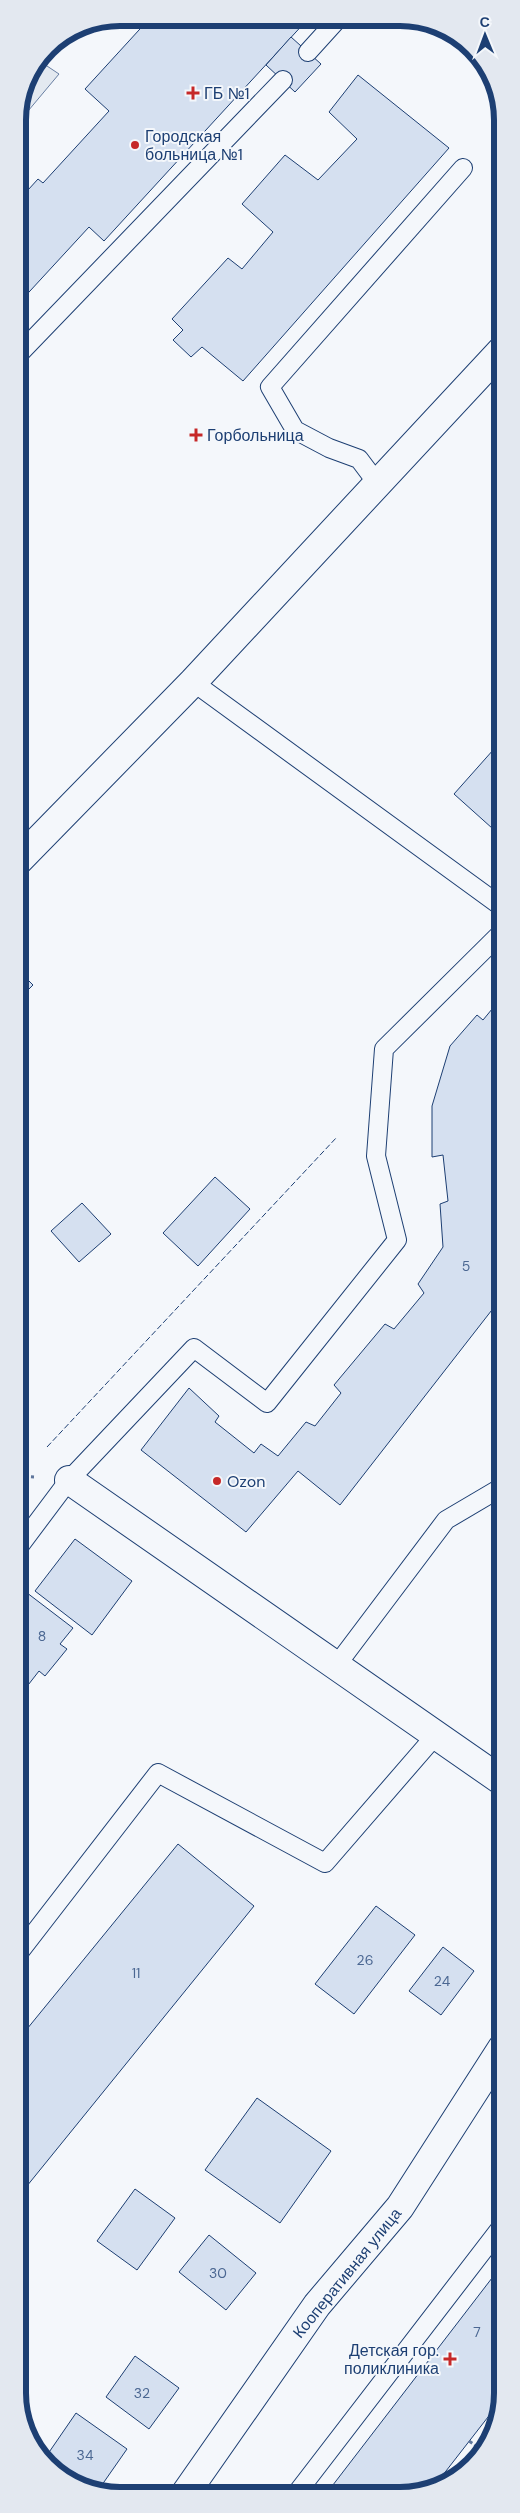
<svg xmlns="http://www.w3.org/2000/svg" width="520" height="2513" viewBox="0 0 520 2513" font-family="'DM Sans',sans-serif">
  <style>
    .green { fill: #e3e9f0; stroke: #687fa3 }
    .building { fill: #d5e0f0; stroke: #1d3f73 }
    .lines { fill: none; stroke-linecap: round; stroke-linejoin: round }
    .lane-casing { stroke: #1d3f73; stroke-width: 20 }
    .street-casing { stroke: #1d3f73; stroke-width: 30 }
    .secondary-casing { stroke: #1d3f73; stroke-width: 30 }
    .path { stroke: #5e769c; stroke-width: 3; stroke-dasharray: 4 2.5; stroke-linecap: butt }
    .lane { stroke: #f4f7fb; stroke-width: 18 }
    .street { stroke: #f4f7fb; stroke-width: 28 }
    .secondary { stroke: #f4f7fb; stroke-width: 28 }
    .fence { stroke: #1d3f73; stroke-width: 1; stroke-dasharray: 6 2.5; stroke-linecap: butt }
    .poi-dot { fill: #c62828; stroke: #f4f7fb; stroke-width: 2 }
    .labels { text-anchor: middle; dominant-baseline: central; stroke-width: 4; stroke-linejoin: round; paint-order: stroke }
    .number-label { font-size: 14px; fill: #4b6792 }
    .poi-label { font-size: 16px; fill: #1d3f73; stroke: #f4f7fb; text-anchor: start }
    .street-label { font-size: 16px; fill: #1d3f73; stroke: #f4f7fb }
    .rim { fill: none; stroke: #1d3f73; stroke-width: 6 }
  </style>
  <rect width="100%" height="100%" fill="#f4f7fb"/>
  <path class="green" d="M38 60 59 74 18 123C18 101 26 78 38 60Z"/>
  <g class="building">
    <path d="M150 18H176L187 28 196 18 307 20 104 241 89 227 18 304V201L38 179 43 183 109 111 85 89Z"/>
    <path d="M291 37 321 64 295 92 266 65Z"/>
    <path d="M358 75 449 148 243 381 202 347 191 357 173 340 183 330 172 319 228 258 242 269 273 232 242 204 285 155 318 180 357 139 329 112Z"/>
    <path d="M502 740V837L454 794Z"/>
    <path d="M18 970 33 985 18 1000Z"/>
    <path d="M502 997V1297L340 1505 298 1471 246 1532 141 1450 189 1388 219 1416 215 1422 254 1453 261 1444 278 1456 306 1422 315 1426 341 1393 334 1385 385 1324 394 1329 424 1293 418 1284 443 1247 440 1204 448 1201 443 1155 432 1157V1106L450 1046 477 1015 483 1020Z"/>
    <path d="M215 1177 250 1209 198 1266 163 1233Z"/>
    <path d="M82 1203 111 1234 79 1262 51 1231Z"/>
    <path d="M75 1539 132 1581 92 1635 35 1591Z"/>
    <path d="M18 1586 73 1628 60 1644 67 1649 45 1676 39 1671 18 1698Z"/>
    <path d="M178 1844 254 1906 18 2197V2040Z"/>
    <path d="M376 1906 415 1935 354 2014 315 1984Z"/>
    <path d="M443 1947 474 1971 441 2015 409 1991Z"/>
    <path d="M257 2098 331 2151 280 2223 205 2170Z"/>
    <path d="M135 2189 175 2218 137 2270 97 2241Z"/>
    <path d="M209 2235 256 2273 226 2310 179 2272Z"/>
    <path d="M502 2265V2399L432 2489 413 2495 326 2494Z"/>
    <path d="M135 2356 179 2388 149 2429 106 2397Z"/>
    <path d="M76 2413 127 2449 97 2492 43 2461Z"/>
  </g>
  <g class="lines">
    <defs>
      <g id="lane">
        <path d="M308 52 337 20"/>
        <path d="M18 355 283 80"/>
        <path d="M377 483 359 459 329 448 295 430 270 387 463 168"/>
        <path d="M193 682 502 907"/>
        <path d="M18 1548 69 1480 194 1348 267 1403 397 1240 376 1156 384 1049 502 932"/>
        <path d="M336 1666 446 1520 502 1487"/>
        <path d="M18 1954 158 1773 325 1863 435 1736"/>
        <path d="M296 2494 502 2226"/>
      </g>
      <g id="street">
        <path d="M18 861 193 682 502 350"/>
        <path d="M185 2494 317 2305 400 2207 502 2048"/>
      </g>
      <path id="secondary" d="M69 1480 502 1781"/>
    </defs>
    <use href="#lane" class="lane-casing"/>
    <use href="#street" class="street-casing"/>
    <use href="#secondary" class="secondary-casing"/>
    <g class="path">
      <path d="M18 1476 34 1477"/>
      <path d="M469 2441 482 2450"/>
    </g>
    <use href="#lane" class="lane"/>
    <use href="#street" class="street"/>
    <use href="#secondary" class="secondary"/>
    <path class="fence" d="M47 1447 337 1137"/>
  </g>
  <g class="poi-dot">
    <path d="M190.5 85.5h5v5h5v5h-5v5h-5v-5h-5v-5h5z"/>
    <circle cx="135" cy="145" r="5"/>
    <path d="M193.5 427.5h5v5h5v5h-5v5h-5v-5h-5v-5h5z"/>
    <circle cx="217" cy="1481" r="5"/>
    <path d="M447.5 2351.5h5v5h5v5h-5v5h-5v-5h-5v-5h5z"/>
  </g>
  <g class="labels">
    <g class="number-label">
      <text x="466" y="1266">5</text>
      <text x="42" y="1636">8</text>
      <text x="365" y="1960">26</text>
      <text x="136" y="1973">11</text>
      <text x="442" y="1981">24</text>
      <text x="218" y="2273">30</text>
      <text x="477" y="2332">7</text>
      <text x="142" y="2393">32</text>
      <text x="85" y="2455">34</text>
    </g>
    <g class="poi-label">
      <text x="204" y="93">ГБ №1</text>
      <text x="145" y="136">Городская<tspan x="145" dy="18">больница №1</tspan></text>
      <text x="207" y="435">Горбольница</text>
      <text x="227" y="1481">Ozon</text>
      <text x="439" y="2350" text-anchor="end">Детская гор.<tspan x="439" dy="18">поликлиника</tspan></text>
    </g>
    <g class="street-label">
      <text transform="translate(347 2273) rotate(-51)">Кооперативная улица</text>
    </g>
  </g>
  <path d="M0 0H520V2513H0ZM120 26H400A94 94 0 0 1 494 120V2393A94 94 0 0 1 400 2487H120A94 94 0 0 1 26 2393V120A94 94 0 0 1 120 26Z" fill="#e3e8f0" fill-rule="evenodd"/>
  <path class="rim" d="M120 26H400A94 94 0 0 1 494 120V2393A94 94 0 0 1 400 2487H120A94 94 0 0 1 26 2393V120A94 94 0 0 1 120 26Z"/>
  <g transform="translate(485 35) rotate(359)" stroke="#f4f7fb" stroke-width="4" paint-order="stroke">
  <path d="M0-4L9 19L0 12L-9 19Z" fill="#1d3f73"/>
  <text y="-8" font-size="14" font-weight="bold" text-anchor="middle" fill="#1d3f73">С</text>
  </g>
</svg>
